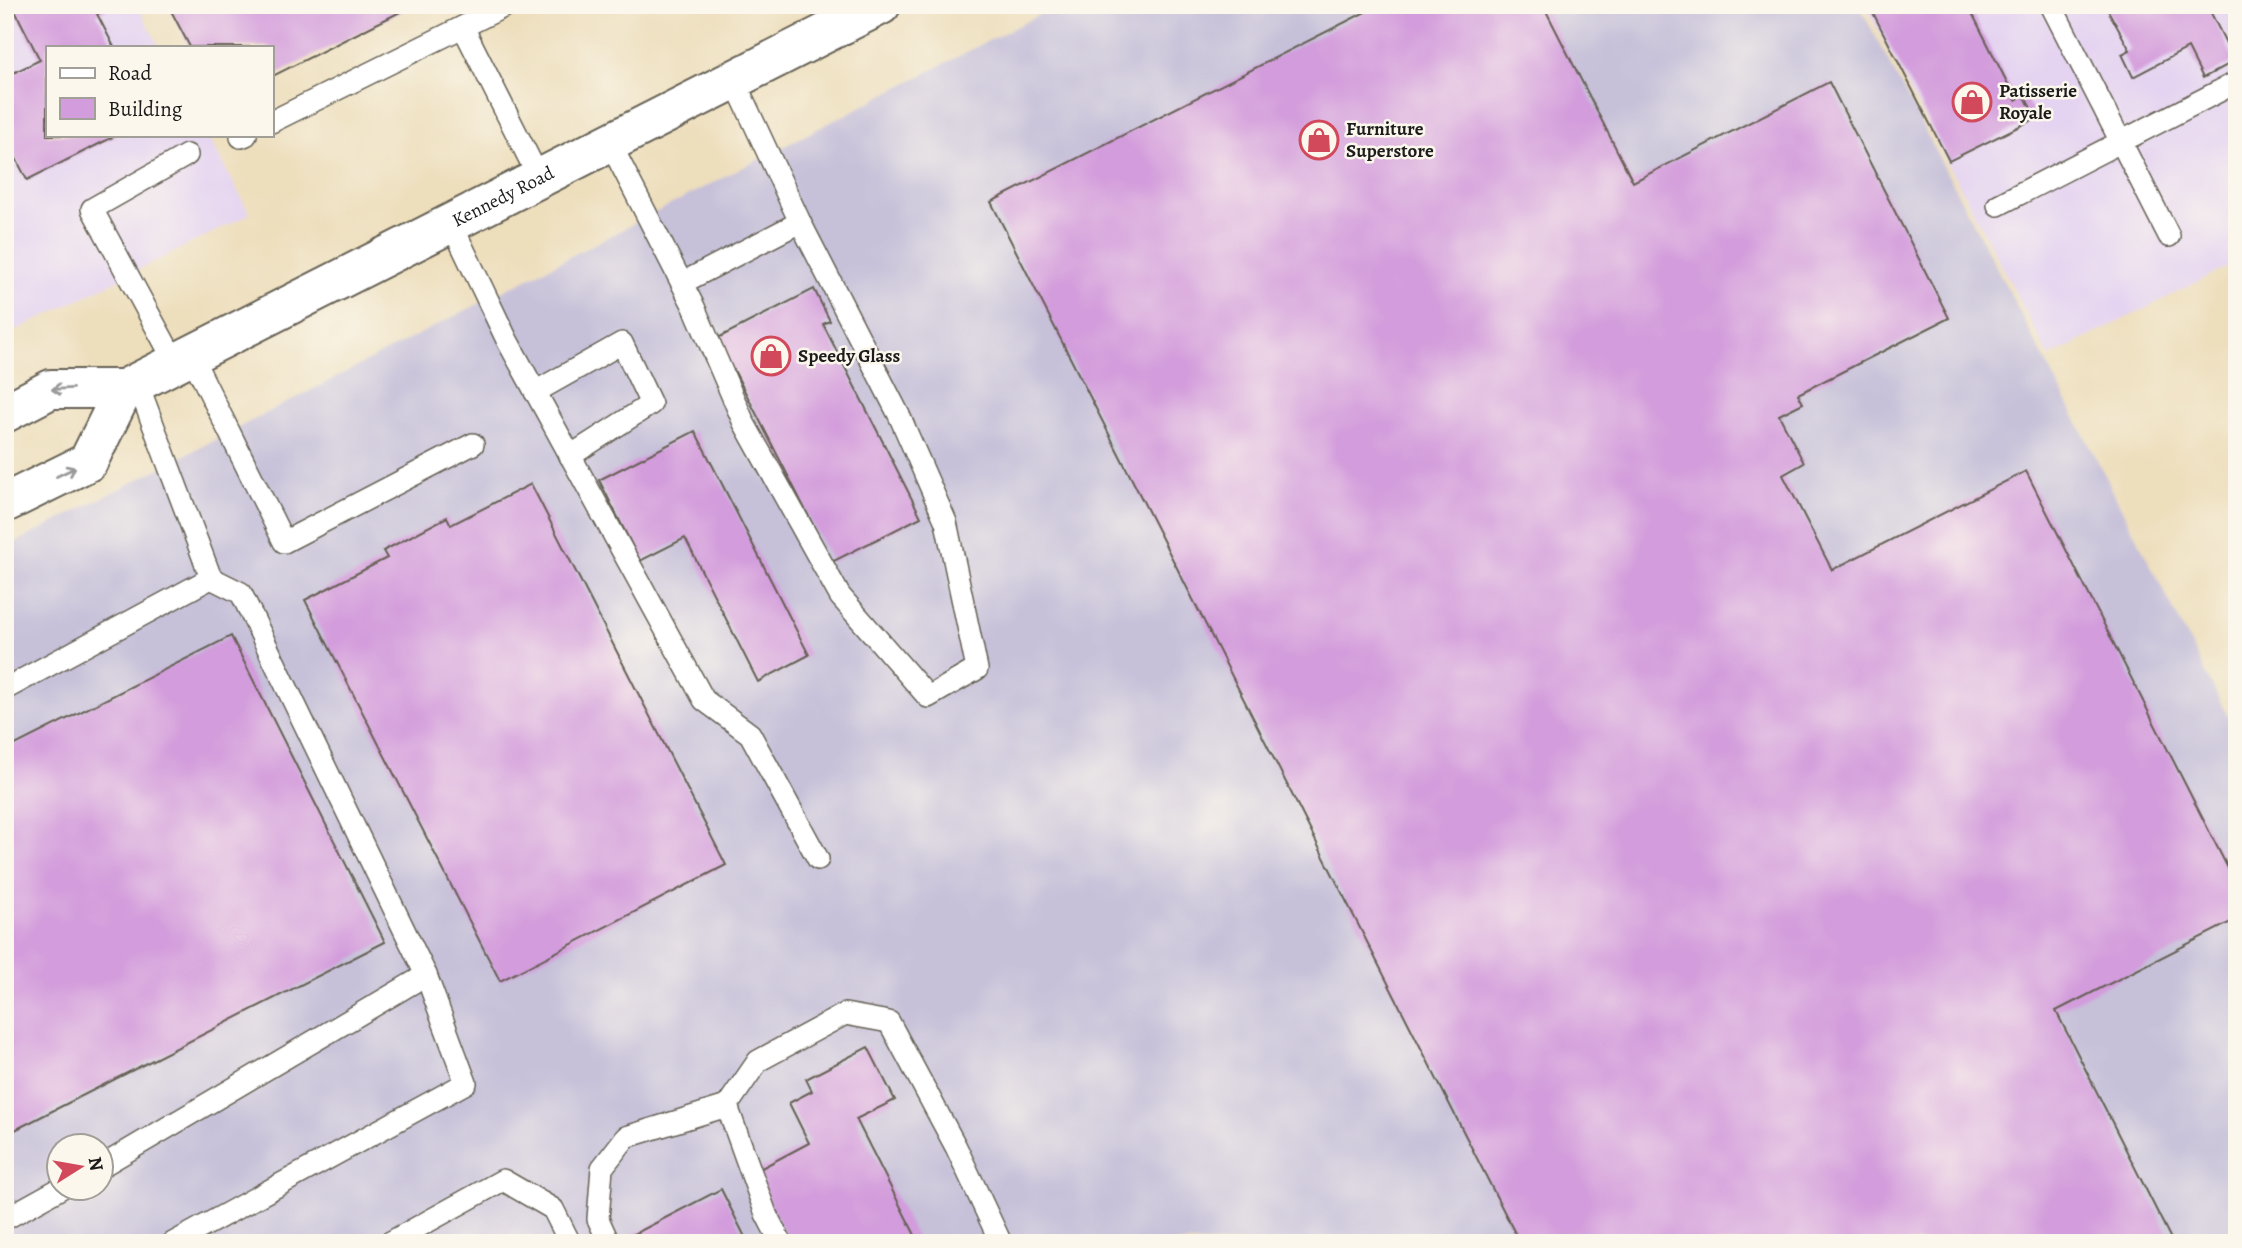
<svg xmlns="http://www.w3.org/2000/svg" width="2242" height="1248" viewBox="0 0 2242 1248" font-family="Alegreya,serif">
  <style>
    .built { fill: #e4d3f1 }
    .industrial { fill: #c6c0d9; fill-rule: evenodd }
    .building { fill: #d39cdc }
    .lines { fill: none; stroke-linecap: round; stroke-linejoin: round }
    .lane-casing { stroke: #656054; stroke-width: 24 }
    .secondary-casing { stroke: #656054; stroke-width: 42 }
    .lane { stroke: #fff; stroke-width: 21 }
    .secondary { stroke: #fff; stroke-width: 38 }
    .oneway { stroke: #999 }
    .labels { text-anchor: middle; dominant-baseline: central; stroke-width: 5; stroke-linejoin: round; paint-order: stroke }
    .poi-label { font-size: 19px; font-weight: bold; fill: #1c1c1c; stroke: #fbf7ec; text-anchor: start }
    .street-label { font-size: 19px; fill: #1c1c1c; stroke: #fbf7ec }
  </style>
  <rect width="100%" height="100%" fill="#fbf7ec"/>
  <filter id="ink" filterUnits="userSpaceOnUse"><feTurbulence type="fractalNoise" baseFrequency=".0143" numOctaves="2"/><feDisplacementMap in="SourceGraphic" scale="14" xChannelSelector="R" yChannelSelector="G"/><feConvolveMatrix kernelMatrix="1 2 1 2 8 2 1 2 1" color-interpolation-filters="sRGB"/></filter>
  <filter id="wash" filterUnits="userSpaceOnUse"><feTurbulence type="fractalNoise" baseFrequency=".00686" numOctaves="4" result="noise"/><feDisplacementMap in="SourceGraphic" scale="28" xChannelSelector="R" yChannelSelector="G"/><feGaussianBlur stdDeviation="1.57" result="paint"/><feColorMatrix in="noise" values="0 0 0 0 0 0 0 0 0 0 0 0 0 0 0 0 0 1.4 0 .05"/><feComposite in="paint" operator="in"/></filter>
  <g filter="url(#wash)">
    <rect width="100%" height="100%" fill="#eddebc"/>
    <g class="built">
      <path d="M5 5H137L160 47H47V135H207L250 214 5 336Z"/>
      <path d="M1865 5H2234L2237 11V262L2049 357Z"/>
    </g>
    <path class="industrial" d="M1058 5H1859L2093 452 2237 735V1243H5V548ZM60 1146H102V1188H60Z"/>
    <g id="blocks">
      <g class="building">
        <path d="M12 5H114L97 14 114 47H47V135H117L27 180 5 137V77L40 60Z"/>
        <path d="M168 5H414L271 77V47H190Z"/>
        <path d="M1379 5H1543L1633 182 1829 82 1949 318 1798 394 1803 403 1779 415 1804 463 1783 475 1832 570 2026 471 2237 886V919L2056 1011 2173 1243H1520L991 202Z"/>
        <path d="M1869 5H1968L2016 100 2024 95 2036 118 1949 161Z"/>
        <path d="M2105 5H2207L2235 61 2203 78 2188 48 2133 77 2122 54 2130 50Z"/>
        <path d="M814 289 830 321 823 324 921 517 832 562 734 370 728 373 712 341Z"/>
        <path d="M695 431 809 655 758 682 685 538 640 561 599 480Z"/>
        <path d="M531 484 726 865 500 981 305 600 387 558 383 551 447 517 451 525Z"/>
        <path d="M231 636 385 942 5 1135V750Z"/>
        <path d="M868 1047 895 1100 856 1119 919 1243H790L754 1172 809 1143 789 1103 812 1091 806 1079Z"/>
        <path d="M721 1189 748 1243H617Z"/>
      </g>
    </g>
  </g>
  <g filter="url(#ink)">
    <use href="#blocks" fill-opacity="0" stroke="#656054" stroke-width="2"/>
    <g class="lines">
      <defs>
        <g id="lane">
          <path d="M2051 5 2169 236"/>
          <path d="M463 27 539 178"/>
          <path d="M271 122 507 5"/>
          <path d="M241 137 246 135"/>
          <path d="M610 143 694 307 744 423 840 596 928 697 977 669 946 522 899 415 800 222 734 80"/>
          <path d="M1998 205 2237 82"/>
          <path d="M451 223 507 340 704 700 750 734 818 859"/>
          <path d="M682 283 800 222"/>
          <path d="M191 355 284 542 473 444"/>
          <path d="M175 362 92 209 187 155"/>
          <path d="M535 392 622 343 651 404 570 456"/>
          <path d="M5 689 211 578 137 382"/>
          <path d="M102 1166 426 975 241 593 211 578"/>
          <path d="M5 1219 61 1188"/>
          <path d="M173 1243 466 1083 426 975"/>
          <path d="M389 1243 503 1180 553 1209 570 1243"/>
          <path d="M609 1243 598 1219 602 1168 626 1137 727 1106"/>
          <path d="M781 1243 766 1214 727 1106 758 1061 845 1014 889 1022 956 1147 1001 1243"/>
        </g>
        <g id="secondary">
          <path id="s1" d="M5 413 51 389H124L881 5"/>
          <path d="M5 503 88 462 124 389"/>
        </g>
      </defs>
      <use href="#lane" class="lane-casing"/>
      <use href="#secondary" class="secondary-casing"/>
      <use href="#lane" class="lane"/>
      <use href="#secondary" class="secondary"/>
    </g>
    <defs><path id="oneway-shaft" d="M-6 0H5M1.5-3L5.5 0L1.5 3" fill="none" stroke-width="1.6" stroke-linecap="round" stroke-linejoin="round" transform="scale(1.75)"/></defs>
    <g class="oneway">
      <use href="#oneway-shaft" transform="translate(62 389) rotate(177)"/>
      <use href="#oneway-shaft" transform="translate(66 472) rotate(-26)"/>
    </g>
  </g>
  <defs>
    <symbol id="shop-ring" viewBox="-11 -11 22 22"><circle r="9.5" fill="#fbf7ec" stroke="#d1495b" stroke-width="1.5"/><path d="M-5-2.5h2.3a2.7 3.5 0 0 1 5.4 0H5L5.5 6h-11ZM-1.5-2.5h3a1.5 2.3 0 0 0-3 0Z" fill="#d1495b"/></symbol>
  </defs>
  <g fill-rule="evenodd">
    <use href="#shop-ring" x="1950" y="80" width="44" height="44"/>
    <use href="#shop-ring" x="1297" y="118" width="44" height="44"/>
    <use href="#shop-ring" x="749" y="334" width="44" height="44"/>
  </g>
  <g class="labels">
    <g class="poi-label">
      <text x="1999" y="91">Patisserie<tspan x="1999" dy="22">Royale</tspan></text>
      <text x="1346" y="129">Furniture<tspan x="1346" dy="22">Superstore</tspan></text>
      <text x="798" y="356">Speedy Glass</text>
    </g>
    <g class="street-label">
      <text stroke="none"><textPath href="#s1" startOffset="550">Kennedy Road</textPath></text>
    </g>
  </g>
  <rect width="2242" height="1248" fill="none" stroke="#fbf7ec" stroke-width="28"/>
  <rect x="46" y="46" width="228" height="91" fill="#fbf7ec" stroke="#a29f99" stroke-width="2"/>
  <rect x="60" y="68" width="35" height="10" fill="#ffffff" stroke="#a29f99" stroke-width="2"/>
  <text x="108" y="80" font-size="21" fill="#1c1c1c">Road</text>
  <rect x="60" y="98" width="35" height="21" fill="#d39cdc" stroke="#a29f99" stroke-width="2"/>
  <text x="108" y="116" font-size="21" fill="#1c1c1c">Building</text>
  <g transform="translate(80 1167) rotate(79)"><circle r="33" fill="#fbf7ec" stroke="#a29f99" stroke-width="2"/>
  <path d="M0-5L12 26L0 18L-12 26Z" fill="#d1495b"/>
  <text y="-10" font-size="19" font-weight="bold" text-anchor="middle" fill="#1c1c1c">N</text>
  </g>
</svg>
